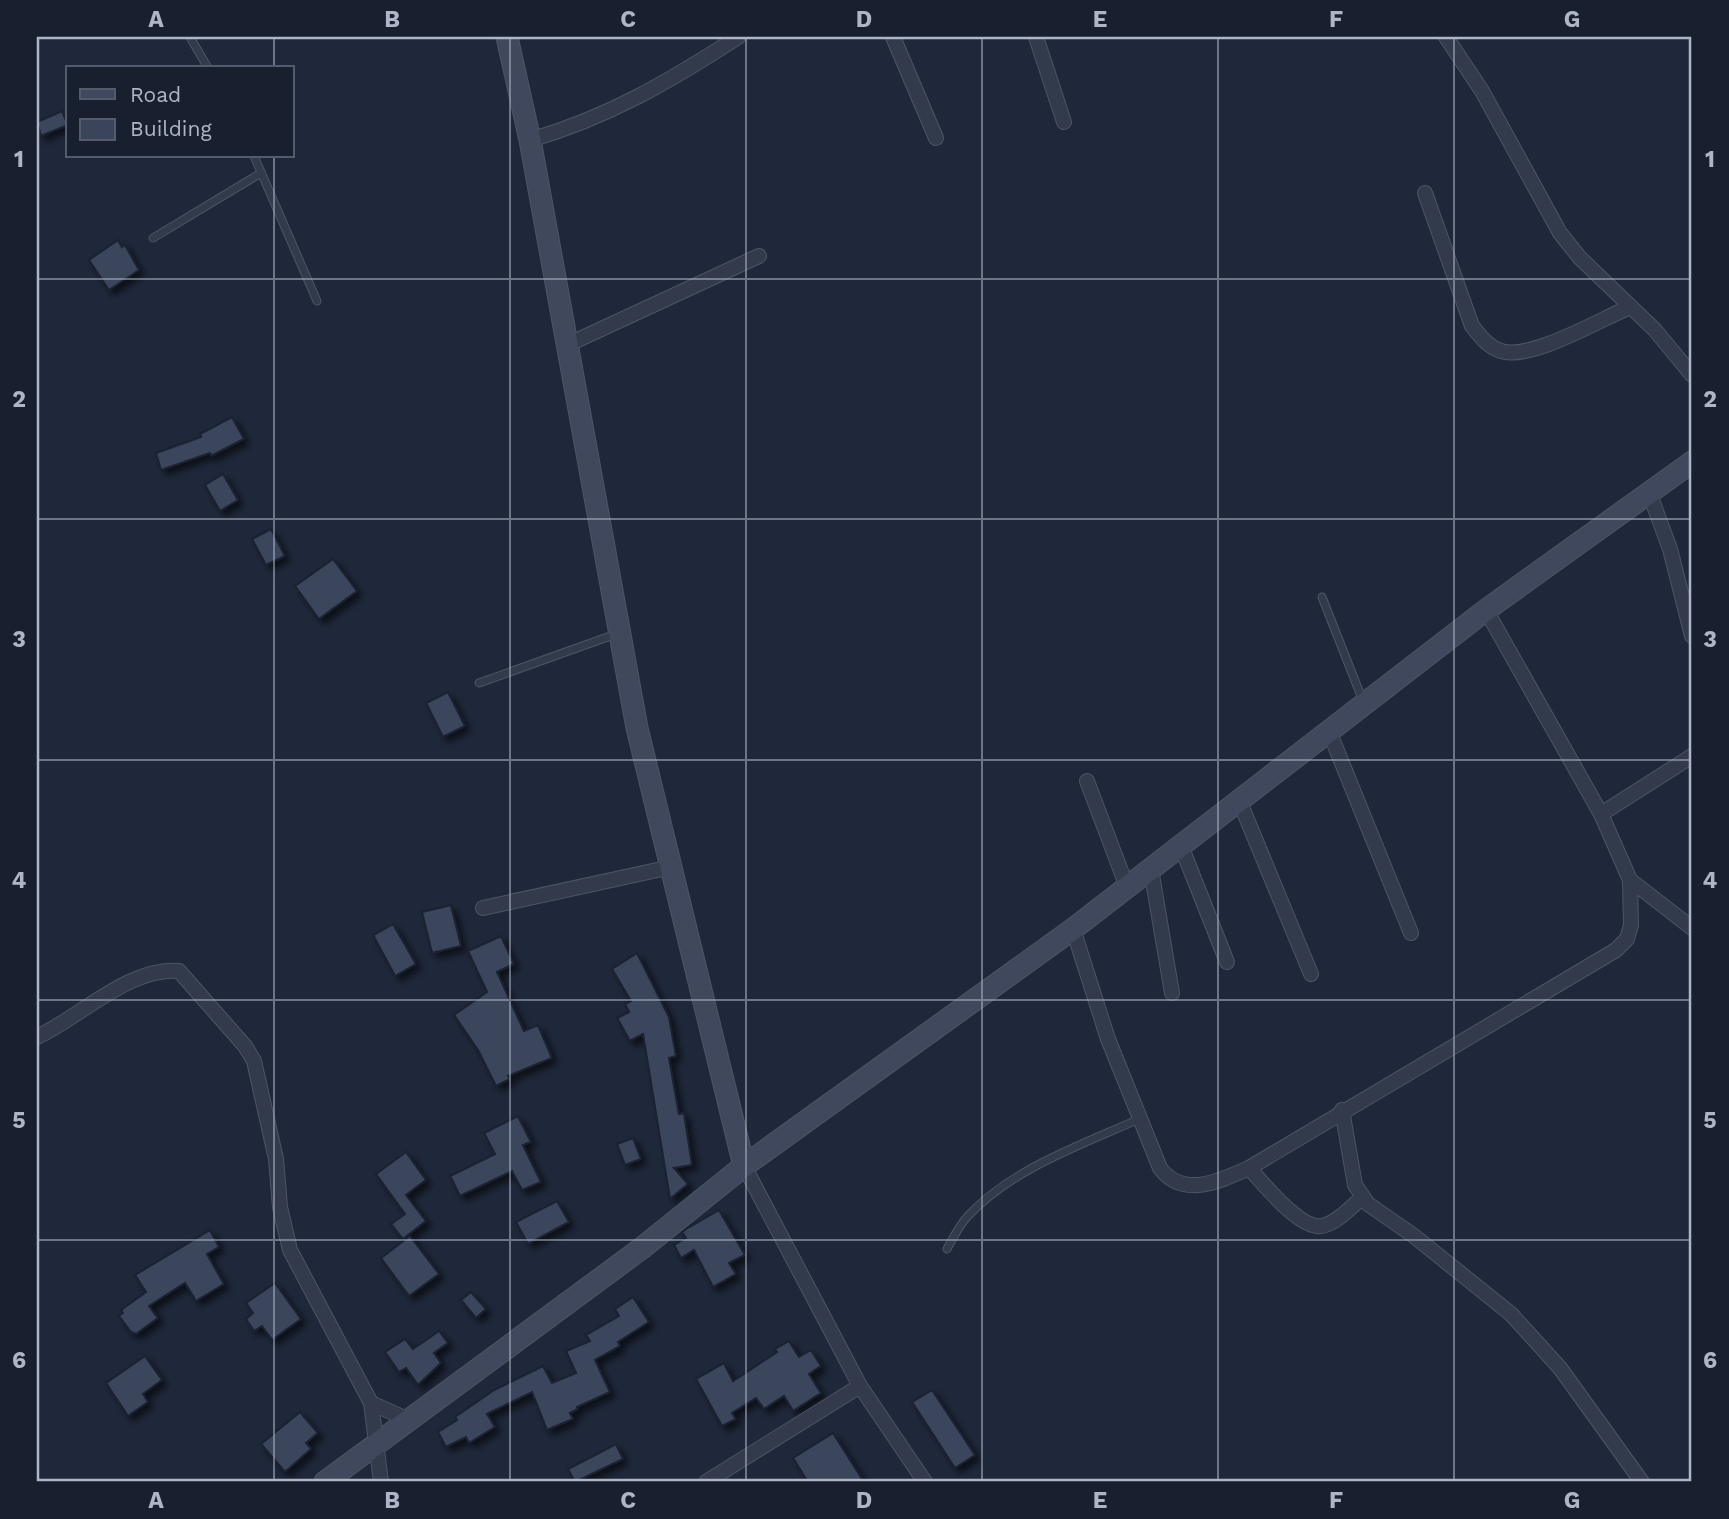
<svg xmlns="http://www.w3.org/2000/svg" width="1729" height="1519" viewBox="0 0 1729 1519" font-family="'Work Sans',sans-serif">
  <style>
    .building { fill: #3a445b; stroke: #1a2131; stroke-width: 2; filter: url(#shadow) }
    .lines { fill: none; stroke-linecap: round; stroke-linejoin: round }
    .lane-casing { stroke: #4d5565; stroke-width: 9 }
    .street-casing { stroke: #4d5565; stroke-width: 16 }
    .secondary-casing { stroke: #4d5565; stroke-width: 23 }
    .lane { stroke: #333a4b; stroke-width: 7 }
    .street { stroke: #333a4b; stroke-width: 14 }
    .secondary { stroke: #40485e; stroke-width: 21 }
    .grid { fill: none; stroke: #adb5c7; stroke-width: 2; stroke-opacity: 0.55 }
    .neatline { fill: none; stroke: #adb5c7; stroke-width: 2.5 }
    .grid-label { font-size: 23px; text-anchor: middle; font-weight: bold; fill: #adb5c7 }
  </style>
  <defs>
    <filter id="shadow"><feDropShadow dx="5" dy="5" stdDeviation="3.5" flood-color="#0009"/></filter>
  </defs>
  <rect width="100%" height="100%" fill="#1f283b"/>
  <g class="building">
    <path d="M62 111 68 125 41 136 37 122Z"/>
    <path d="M118 240 122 247 125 245 139 270 109 290 89 260Z"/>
    <path d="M232 417 244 439 211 456 210 453 161 470 156 453 201 437 200 434Z"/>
    <path d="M223 474 238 500 220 511 205 485Z"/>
    <path d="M271 529 285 556 266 565 252 539Z"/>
    <path d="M333 559 357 591 319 619 295 586Z"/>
    <path d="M448 692 465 726 443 737 426 703Z"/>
    <path d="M451 905 461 946 432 953 422 912Z"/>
    <path d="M393 924 416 964 395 976 373 935Z"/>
    <path d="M501 936 514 964 497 972 524 1031 538 1025 552 1058 508 1076 510 1079 496 1086 478 1050 454 1015 487 992 468 951Z"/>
    <path d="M637 953 669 1017 676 1056 669 1058 679 1114 684 1113 692 1165 674 1168 688 1184 670 1199 643 1034 630 1041 617 1018 629 1012 625 1004 631 1001 612 969Z"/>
    <path d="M518 1116 531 1142 523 1145 541 1182 522 1190 512 1171 460 1196 450 1176 495 1154 484 1133Z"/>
    <path d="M633 1138 641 1159 625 1165 617 1144Z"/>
    <path d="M406 1152 426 1180 406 1195 426 1221 403 1239 391 1224 405 1214 376 1174Z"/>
    <path d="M557 1201 569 1222 528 1244 516 1222Z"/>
    <path d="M719 1210 745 1255 729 1263 736 1274 713 1287 694 1250 681 1258 674 1245 686 1238 682 1232 686 1229Z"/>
    <path d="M210 1230 219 1247 207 1254 224 1284 196 1301 185 1283 149 1306 158 1318 136 1334 131 1332 119 1316 123 1313 121 1310 146 1292 135 1275Z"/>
    <path d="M410 1236 439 1274 409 1296 381 1258Z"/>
    <path d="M275 1283 301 1319 272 1340 262 1326 254 1331 246 1319 253 1313 246 1303Z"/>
    <path d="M471 1292 486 1309 476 1318 461 1300Z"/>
    <path d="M633 1297 649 1322 618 1342 620 1346 595 1360 610 1392 577 1407 578 1409 570 1413 573 1419 547 1430 532 1392 487 1414 495 1427 469 1443 466 1437 446 1447 438 1432 457 1420 455 1417 494 1390 543 1366 552 1383 576 1373 566 1351 590 1341 586 1335 619 1316 615 1309Z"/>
    <path d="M439 1331 448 1343 434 1353 441 1363 418 1385 406 1368 399 1372 385 1352 405 1339 413 1349Z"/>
    <path d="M789 1341 799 1357 811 1350 821 1366 809 1374 821 1393 793 1411 784 1396 764 1409 756 1398 732 1413 736 1419 722 1426 696 1379 724 1363 733 1381 777 1352 775 1349Z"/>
    <path d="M145 1356 162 1380 143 1394 148 1402 128 1416 106 1383Z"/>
    <path d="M932 1390 975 1455 955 1468 912 1402Z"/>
    <path d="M300 1412 318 1433 306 1443 311 1449 285 1472 261 1444Z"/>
    <path d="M833 1433 864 1482H808L793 1458Z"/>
    <path d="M616 1444 623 1459 575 1482 568 1469Z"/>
  </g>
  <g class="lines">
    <defs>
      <g id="lane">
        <path d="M190 37 208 68"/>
        <path d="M254 156 317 301"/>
        <path d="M153 238 261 173"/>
        <path d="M1322 597 1363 701"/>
        <path d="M479 683 616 634"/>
        <path d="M947 1249C953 1238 959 1226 967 1217 1011 1169 1081 1145 1139 1119"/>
      </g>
      <g id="street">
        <path d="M893 37 936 138"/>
        <path d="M1036 37 1064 122"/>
        <path d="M1446 37 1482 91 1560 233 1580 258 1655 330 1692 375"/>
        <path d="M530 140C609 117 670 81 738 37"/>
        <path d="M1425 193 1472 326C1481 337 1488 347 1501 351 1530 361 1601 319 1630 307"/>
        <path d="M569 344 759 256"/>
        <path d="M1649 492 1670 549 1692 636"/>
        <path d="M1329 731 1411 933"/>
        <path d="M1087 781 1127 887"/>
        <path d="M1239 800 1311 974"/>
        <path d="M1601 814 1692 756"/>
        <path d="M1181 846 1227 962"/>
        <path d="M1151 869 1172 993"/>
        <path d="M1630 880 1692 928"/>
        <path d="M483 908 671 867"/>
        <path d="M1073 929 1108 1039 1160 1168C1183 1199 1220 1181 1249 1168L1616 950 1627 939 1631 925 1630 880 1601 814 1486 610"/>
        <path d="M37 1037C80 1017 131 966 179 971L245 1046 254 1061 276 1159 280 1207 290 1250 371 1403 381 1482"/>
        <path d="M1342 1110 1355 1185 1368 1204 1414 1236 1511 1314 1560 1368 1642 1482"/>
        <path d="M744 1166 860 1386 925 1482"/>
        <path d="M1249 1168C1263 1183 1300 1230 1322 1226 1337 1223 1351 1207 1363 1197"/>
        <path d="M371 1403 409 1420"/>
        <path d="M706 1482 860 1386"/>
      </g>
      <g id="secondary">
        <path d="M507 37 530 140 637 728 744 1166"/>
        <path d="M325 1482 642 1248 744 1166 1073 929 1486 610 1692 462"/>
      </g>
    </defs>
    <use href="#lane" class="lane-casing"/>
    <use href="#street" class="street-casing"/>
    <use href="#secondary" class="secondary-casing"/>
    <use href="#lane" class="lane"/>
    <use href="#street" class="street"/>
    <use href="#secondary" class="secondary"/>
  </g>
  <path class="grid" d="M274 37V68M510 37V1482M746 37V1482M982 37V1482M1218 37V1482M1454 37V1482M274 156V1482M37 279H1692M37 519H1692M37 760H1692M37 1000H1692M37 1240H1692"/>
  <rect width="1729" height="1519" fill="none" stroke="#181f2f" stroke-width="77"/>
  <rect x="66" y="66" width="228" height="91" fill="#181f2f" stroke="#545b6c" stroke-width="2"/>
  <rect x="80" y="89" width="35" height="10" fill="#40485e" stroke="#545b6c" stroke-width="2"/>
  <text x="130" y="102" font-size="21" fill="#adb5c7">Road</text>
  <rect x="80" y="119" width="35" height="21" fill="#3a445b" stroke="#545b6c" stroke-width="2"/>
  <text x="130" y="136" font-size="21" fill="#adb5c7">Building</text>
  <rect x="38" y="38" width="1652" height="1442" class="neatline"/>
  <g class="grid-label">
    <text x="156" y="27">A</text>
    <text x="392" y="27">B</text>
    <text x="628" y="27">C</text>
    <text x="864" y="27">D</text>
    <text x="1100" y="27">E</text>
    <text x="1336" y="27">F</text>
    <text x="1572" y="27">G</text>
    <text x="19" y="167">1</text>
    <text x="1710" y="167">1</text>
    <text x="19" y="407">2</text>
    <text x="1710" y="407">2</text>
    <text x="19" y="647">3</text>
    <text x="1710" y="647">3</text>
    <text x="19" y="888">4</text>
    <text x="1710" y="888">4</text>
    <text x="19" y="1128">5</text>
    <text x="1710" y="1128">5</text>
    <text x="19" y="1368">6</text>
    <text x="1710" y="1368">6</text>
    <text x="156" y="1508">A</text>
    <text x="392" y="1508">B</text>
    <text x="628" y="1508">C</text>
    <text x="864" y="1508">D</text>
    <text x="1100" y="1508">E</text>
    <text x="1336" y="1508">F</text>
    <text x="1572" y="1508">G</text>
  </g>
</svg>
